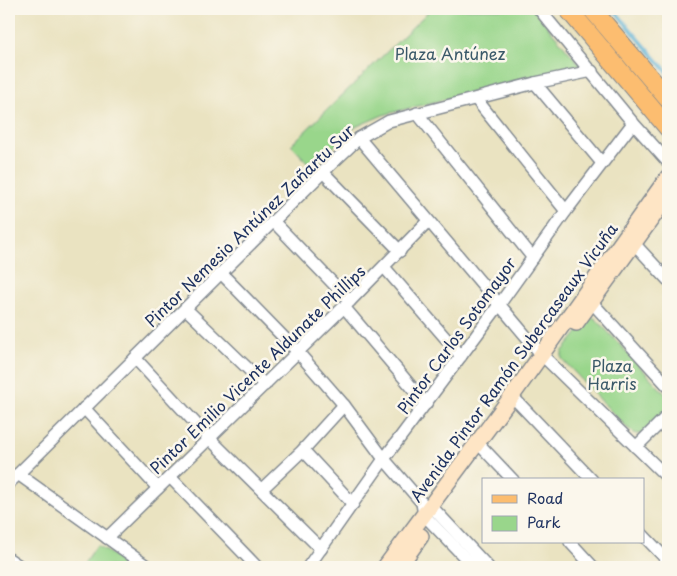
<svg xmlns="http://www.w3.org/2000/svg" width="677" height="576" viewBox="0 0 677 576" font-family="'Playpen Sans',sans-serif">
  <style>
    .green { fill: #99d68b; stroke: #5a8274 }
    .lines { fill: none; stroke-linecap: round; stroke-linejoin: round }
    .stream { stroke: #55add2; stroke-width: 4 }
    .street-casing { stroke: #828990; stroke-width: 14 }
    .secondary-casing { stroke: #828990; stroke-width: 18 }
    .primary-casing { stroke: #828990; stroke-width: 20 }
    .street { stroke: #fff; stroke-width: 11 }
    .secondary { stroke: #fee5c5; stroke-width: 15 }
    .primary { stroke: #fcbd6f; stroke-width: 18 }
    .labels { text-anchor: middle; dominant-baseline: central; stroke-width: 5; stroke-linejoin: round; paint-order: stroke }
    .park-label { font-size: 16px; fill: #3a5969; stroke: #fbf7ec }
    .street-label { font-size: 16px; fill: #1b2f5e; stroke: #fbf7ec }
  </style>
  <rect width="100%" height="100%" fill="#fbf7ec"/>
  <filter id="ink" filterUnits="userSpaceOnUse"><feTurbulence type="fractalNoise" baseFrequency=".02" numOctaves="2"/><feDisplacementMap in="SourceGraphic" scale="10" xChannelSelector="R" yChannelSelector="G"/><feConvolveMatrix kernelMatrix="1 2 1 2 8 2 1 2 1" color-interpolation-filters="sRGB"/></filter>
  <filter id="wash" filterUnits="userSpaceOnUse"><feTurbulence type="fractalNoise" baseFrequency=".0096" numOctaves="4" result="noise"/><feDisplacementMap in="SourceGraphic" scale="20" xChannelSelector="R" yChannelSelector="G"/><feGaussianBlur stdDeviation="1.12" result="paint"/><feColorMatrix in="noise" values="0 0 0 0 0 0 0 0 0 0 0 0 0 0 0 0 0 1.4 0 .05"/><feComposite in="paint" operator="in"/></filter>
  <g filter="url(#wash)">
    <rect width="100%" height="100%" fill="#eae3c1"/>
    <g class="green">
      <path d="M431 9H533L580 65 383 115 355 127 312 167 291 145Z"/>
      <path d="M591 317 596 319 668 397V410L641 434H636L626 427 562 359V352Z"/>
      <path d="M97 545 131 567H82Z"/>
    </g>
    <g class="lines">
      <path class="stream" d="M613 9 668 73"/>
    </g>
  </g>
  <g filter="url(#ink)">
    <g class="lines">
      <defs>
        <g id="street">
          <path d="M539 9 633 123 668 162"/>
          <path d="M535 83 602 163"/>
          <path d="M476 99 566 211"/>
          <path d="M417 113 533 258"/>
          <path d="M359 138 541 354 668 478"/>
          <path d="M323 172 400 251"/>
          <path d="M273 221 350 301"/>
          <path d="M629 238 668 280"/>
          <path d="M384 267 461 356"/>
          <path d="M222 274 297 351 344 405 384 459 422 503 424 515 474 567"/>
          <path d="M587 297 668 386"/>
          <path d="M344 307 426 404"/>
          <path d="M186 309 265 385"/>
          <path d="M135 358 210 439 321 549"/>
          <path d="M512 396 592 480"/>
          <path d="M84 408 158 488"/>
          <path d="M477 442 513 480"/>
          <path d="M636 447 668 415"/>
          <path d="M303 450 353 504"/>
          <path d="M18 474 148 567"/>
          <path d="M170 477 257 567"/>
          <path d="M9 483 323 172 359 138 389 121 535 83 592 71"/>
          <path d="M262 489 303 450 344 405"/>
          <path d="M424 504 431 506 488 567"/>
          <path d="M643 535 668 561"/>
          <path d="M107 538 350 301 428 221"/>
          <path d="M570 542 593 567"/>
          <path d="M9 559 21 567"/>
          <path d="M308 567 384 459 499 305 566 211 633 123"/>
        </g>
        <g id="secondary">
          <path d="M576 323 668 196"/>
          <path d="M385 567 512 396 668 177"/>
          <path d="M399 567 421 536"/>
        </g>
        <g id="primary">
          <path d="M568 9 668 128"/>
          <path d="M592 9 668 99"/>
        </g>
      </defs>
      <use href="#street" class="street-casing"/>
      <use href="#secondary" class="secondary-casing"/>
      <use href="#primary" class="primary-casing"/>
      <use href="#street" class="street"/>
      <use href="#secondary" class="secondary"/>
      <use href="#primary" class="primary"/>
    </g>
  </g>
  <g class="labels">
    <g class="park-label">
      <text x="450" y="53">Plaza Antúnez</text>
      <text x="612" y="365">Plaza<tspan x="612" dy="18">Harris</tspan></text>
    </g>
    <g class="street-label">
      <text transform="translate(249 225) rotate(-44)">Pintor Nemesio Antúnez Zañartu Sur</text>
      <text transform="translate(456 335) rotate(-54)">Pintor Carlos Sotomayor</text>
      <text transform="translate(513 362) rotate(-54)">Avenida Pintor Ramón Subercaseaux Vicuña</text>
      <text transform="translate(257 369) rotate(-44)">Pintor Emilio Vicente Aldunate Phillips</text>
    </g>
  </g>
  <rect width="677" height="576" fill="none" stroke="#fbf7ec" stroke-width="30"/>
  <rect x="482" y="478" width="162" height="65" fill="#fbf7ec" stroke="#a1a7b3"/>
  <rect x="492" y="495" width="25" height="8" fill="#fcbd6f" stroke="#a1a7b3"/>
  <text x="527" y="504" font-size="15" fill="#1b2f5e">Road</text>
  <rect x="492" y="516" width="25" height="15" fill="#99d68b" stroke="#a1a7b3"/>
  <text x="527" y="528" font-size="15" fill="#1b2f5e">Park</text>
</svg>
